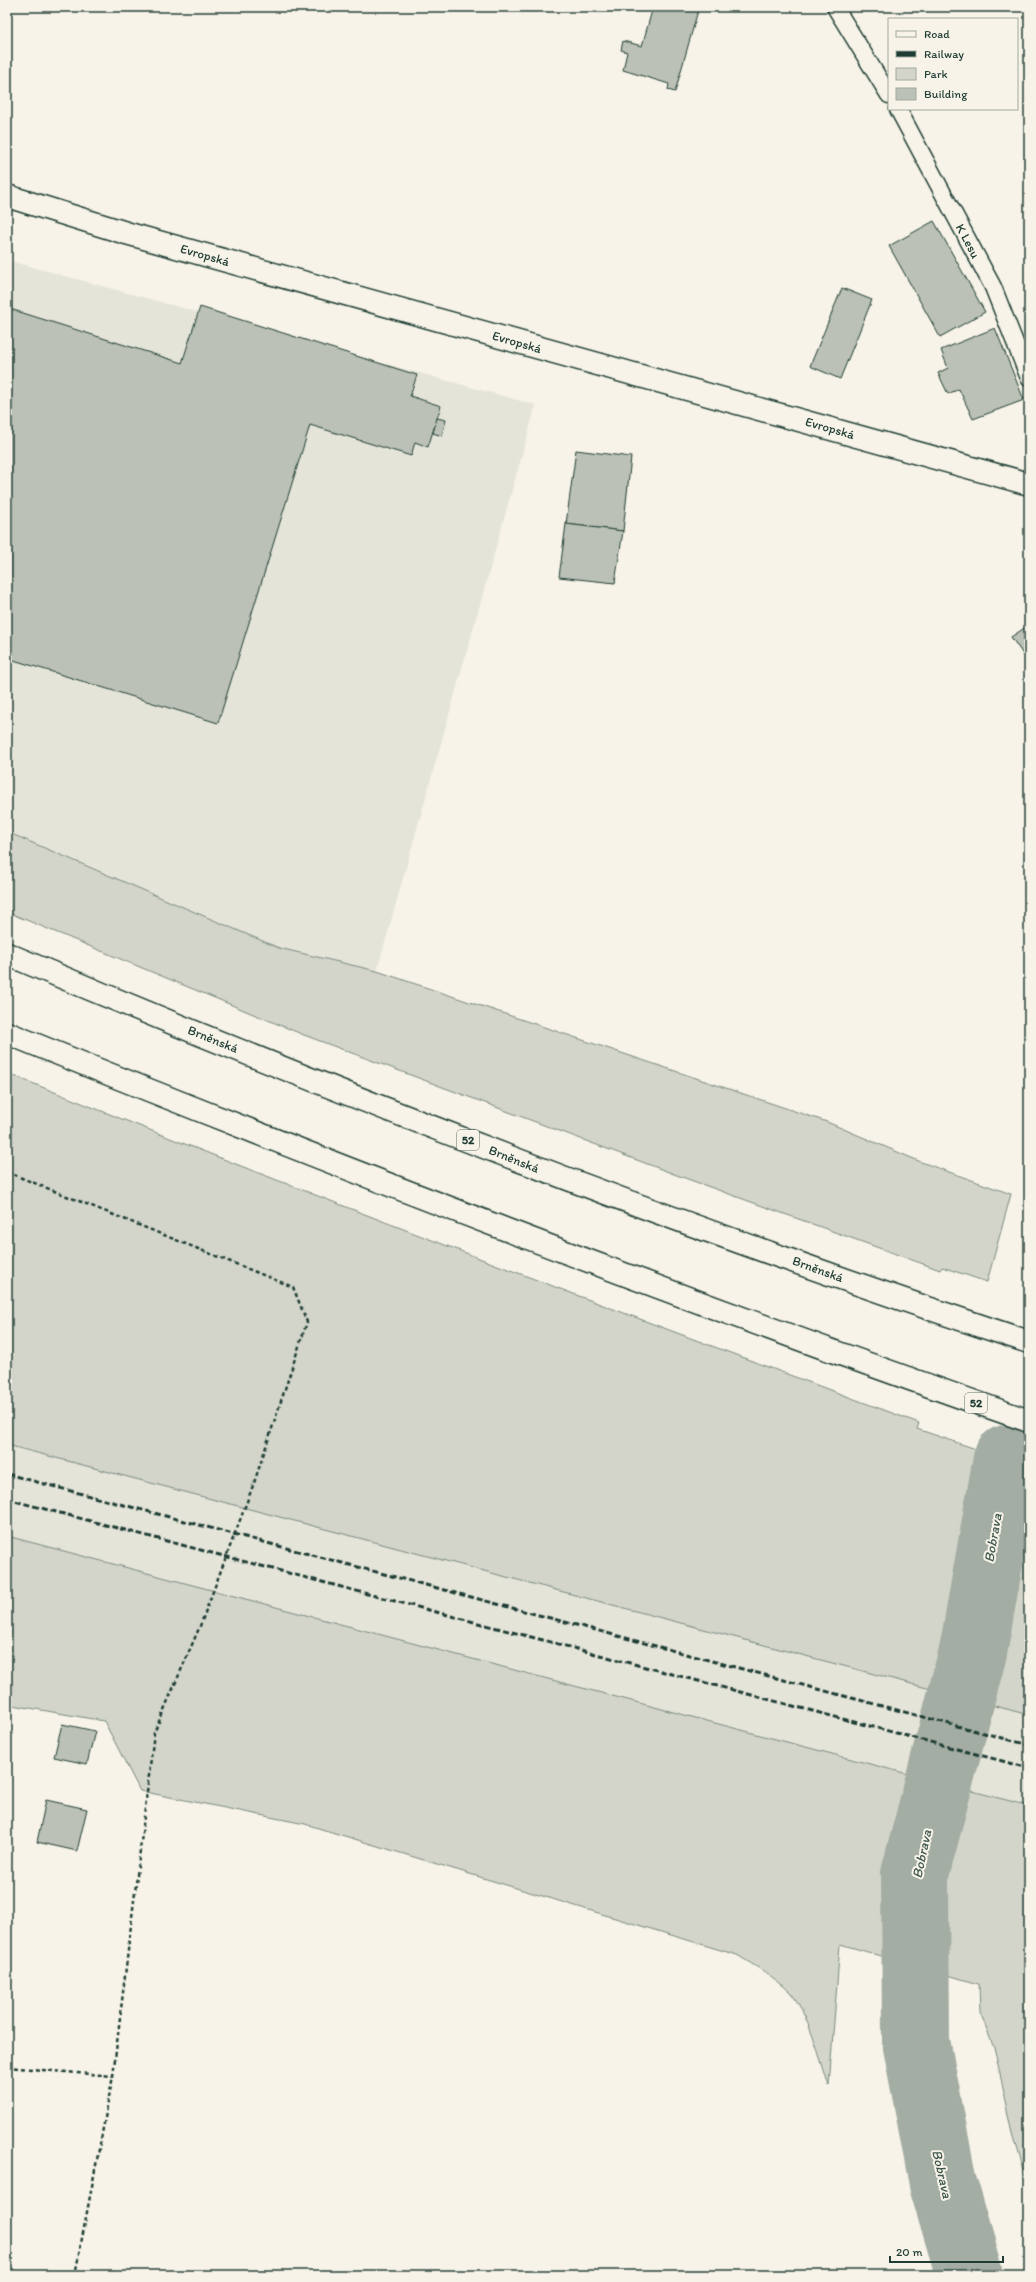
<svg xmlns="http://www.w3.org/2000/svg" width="1036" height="2282" viewBox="0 0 1036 2282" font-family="Itim,sans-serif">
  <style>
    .built { fill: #e5e4d9 }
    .green { fill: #d3d5ca; stroke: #79897f }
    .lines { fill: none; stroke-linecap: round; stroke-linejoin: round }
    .river { stroke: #a4ada3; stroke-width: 68 }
    .building { fill: #bbc1b6; stroke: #1f3d34 }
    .lane-casing { stroke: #1f3d34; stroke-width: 19 }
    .street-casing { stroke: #1f3d34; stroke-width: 25 }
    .highway-casing { stroke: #1f3d34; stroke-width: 25 }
    .path { stroke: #1f3d34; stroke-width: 2.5; stroke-dasharray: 4 3; stroke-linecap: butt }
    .lane { stroke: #f7f3e8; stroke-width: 16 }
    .street { stroke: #f7f3e8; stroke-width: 22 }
    .highway { stroke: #f7f3e8; stroke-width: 22 }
    .rail { stroke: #1f3d34; stroke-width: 3; stroke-dasharray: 6 3; stroke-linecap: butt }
    .labels { text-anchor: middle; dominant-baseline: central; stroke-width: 4; stroke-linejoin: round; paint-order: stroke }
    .shield { fill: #f7f3e8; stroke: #60746a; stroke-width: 1 }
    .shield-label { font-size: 12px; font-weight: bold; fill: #1f3d34 }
    .street-label { font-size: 13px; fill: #1f3d34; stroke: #f7f3e8 }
    .water-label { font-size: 14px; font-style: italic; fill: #405950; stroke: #f7f3e8 }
  </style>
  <rect width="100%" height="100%" fill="#f7f3e8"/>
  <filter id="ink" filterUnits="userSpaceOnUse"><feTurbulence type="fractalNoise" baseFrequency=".025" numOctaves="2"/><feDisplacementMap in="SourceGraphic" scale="8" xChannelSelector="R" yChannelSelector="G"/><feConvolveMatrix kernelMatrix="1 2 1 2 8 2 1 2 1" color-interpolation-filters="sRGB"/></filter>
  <g filter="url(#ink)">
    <g class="built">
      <path d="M7 260 536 405 377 971 279 948 7 832Z"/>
      <path d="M7 1445 1029 1715V1806L7 1536Z"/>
    </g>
    <g class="green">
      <path d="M7 832 279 948 377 971 827 1122 921 1162 1011 1194 987 1282 942 1267 940 1270 682 1177 304 1035 7 912Z"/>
      <path d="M7 1073C309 1195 613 1310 919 1423L917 1429 1029 1467V1715L7 1445Z"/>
      <path d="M7 1536 1029 1806V2188L1014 2137 994 2047 980 2012 979 1984 840 1944 829 2086C821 2062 807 2010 790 1992 775 1977 755 1966 737 1955L305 1824 140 1791 104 1721 7 1704Z"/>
    </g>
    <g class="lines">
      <path class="river" d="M970 2275 943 2183 916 2041 915 1874 973 1652 1007 1459"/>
    </g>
    <g class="building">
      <path d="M653 7H699L675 92 668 90 669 84 623 70 627 52 621 50 623 41 642 46Z"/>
      <path d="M934 221 985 312 940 337 889 246Z"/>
      <path d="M842 288 872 300 840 379 810 366Z"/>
      <path d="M200 307 417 375 410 396 441 406 428 447 415 442 411 456 310 425 218 723 7 658V308L182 363Z"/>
      <path d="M995 328 1024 400 973 419 959 389 948 394 938 373 948 368 941 350Z"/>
      <path d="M437 418 446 420 442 436 433 433Z"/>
      <path d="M576 450 631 457 623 531 566 524Z"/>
      <path d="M566 524 623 531 615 583 559 577Z"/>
      <path d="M1029 625V663L1011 637Z"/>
      <path d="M62 1724 95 1731 87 1764 54 1757Z"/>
      <path d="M46 1800 87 1809 77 1851 37 1842Z"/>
    </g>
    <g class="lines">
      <defs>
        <g id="lane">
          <path d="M835 7 889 95"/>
          <path d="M898 109 993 287 1029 378"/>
        </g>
        <path id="street" d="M7 196 126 233 1029 484"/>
        <g id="highway">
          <path d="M7 954C342 1096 683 1228 1029 1342"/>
          <path d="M7 1033C345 1170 685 1301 1029 1421"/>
        </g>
      </defs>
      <use href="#lane" class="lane-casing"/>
      <use href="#street" class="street-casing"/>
      <use href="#highway" class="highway-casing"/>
      <g class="path">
        <path d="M7 1172 293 1287 307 1322 254 1483 200 1626 154 1733 113 2076 75 2275"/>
        <path d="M7 2067 113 2076"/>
      </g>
      <use href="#lane" class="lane"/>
      <use href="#street" class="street"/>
      <use href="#highway" class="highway"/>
      <g class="rail">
        <path d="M7 1474 1029 1745"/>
        <path d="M7 1499 1029 1768"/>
      </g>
    </g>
  </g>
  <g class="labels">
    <g class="shield">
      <rect x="457" y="1130" width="22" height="20" rx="3"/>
      <rect x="965" y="1393" width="22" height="20" rx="3"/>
    </g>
    <g class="shield-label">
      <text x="468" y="1140">52</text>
      <text x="976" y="1403">52</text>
    </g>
    <g class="street-label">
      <text transform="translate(968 241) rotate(62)">K Lesu</text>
      <text transform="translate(205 255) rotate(16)">Evropská</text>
      <text transform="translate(517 342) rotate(16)">Evropská</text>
      <text transform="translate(830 428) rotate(16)">Evropská</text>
      <text transform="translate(213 1039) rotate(22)">Brněnská</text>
      <text transform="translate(514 1159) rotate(22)">Brněnská</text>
      <text transform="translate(818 1269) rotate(20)">Brněnská</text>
    </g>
    <g class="water-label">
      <text transform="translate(993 1538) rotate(-80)">Bobrava</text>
      <text transform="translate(922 1854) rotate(-78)">Bobrava</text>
      <text transform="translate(942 2174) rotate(77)">Bobrava</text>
    </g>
  </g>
  <rect width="1036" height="2282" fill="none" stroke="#f7f3e8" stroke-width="24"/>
  <rect x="12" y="12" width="1012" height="2258" fill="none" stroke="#1f3d34" stroke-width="1.5" filter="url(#ink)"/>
  <rect x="888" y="18" width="130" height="92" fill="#f7f3e8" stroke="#a1aaa0"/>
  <rect x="896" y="31" width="20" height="6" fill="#f7f3e8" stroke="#a1aaa0"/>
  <text x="924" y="38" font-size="12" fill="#1f3d34">Road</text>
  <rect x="896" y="51" width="20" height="6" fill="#1f3d34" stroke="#a1aaa0"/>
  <text x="924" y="58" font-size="12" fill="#1f3d34">Railway</text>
  <rect x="896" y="68" width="20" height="12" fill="#d3d5ca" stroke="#a1aaa0"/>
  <text x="924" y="78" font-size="12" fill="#1f3d34">Park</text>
  <rect x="896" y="88" width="20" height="12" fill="#bbc1b6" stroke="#a1aaa0"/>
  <text x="924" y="98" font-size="12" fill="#1f3d34">Building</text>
  <path d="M890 2256v6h113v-6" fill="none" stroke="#1f3d34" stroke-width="2"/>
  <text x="896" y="2256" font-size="12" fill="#1f3d34" stroke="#f7f3e8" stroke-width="3" paint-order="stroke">20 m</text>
</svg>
